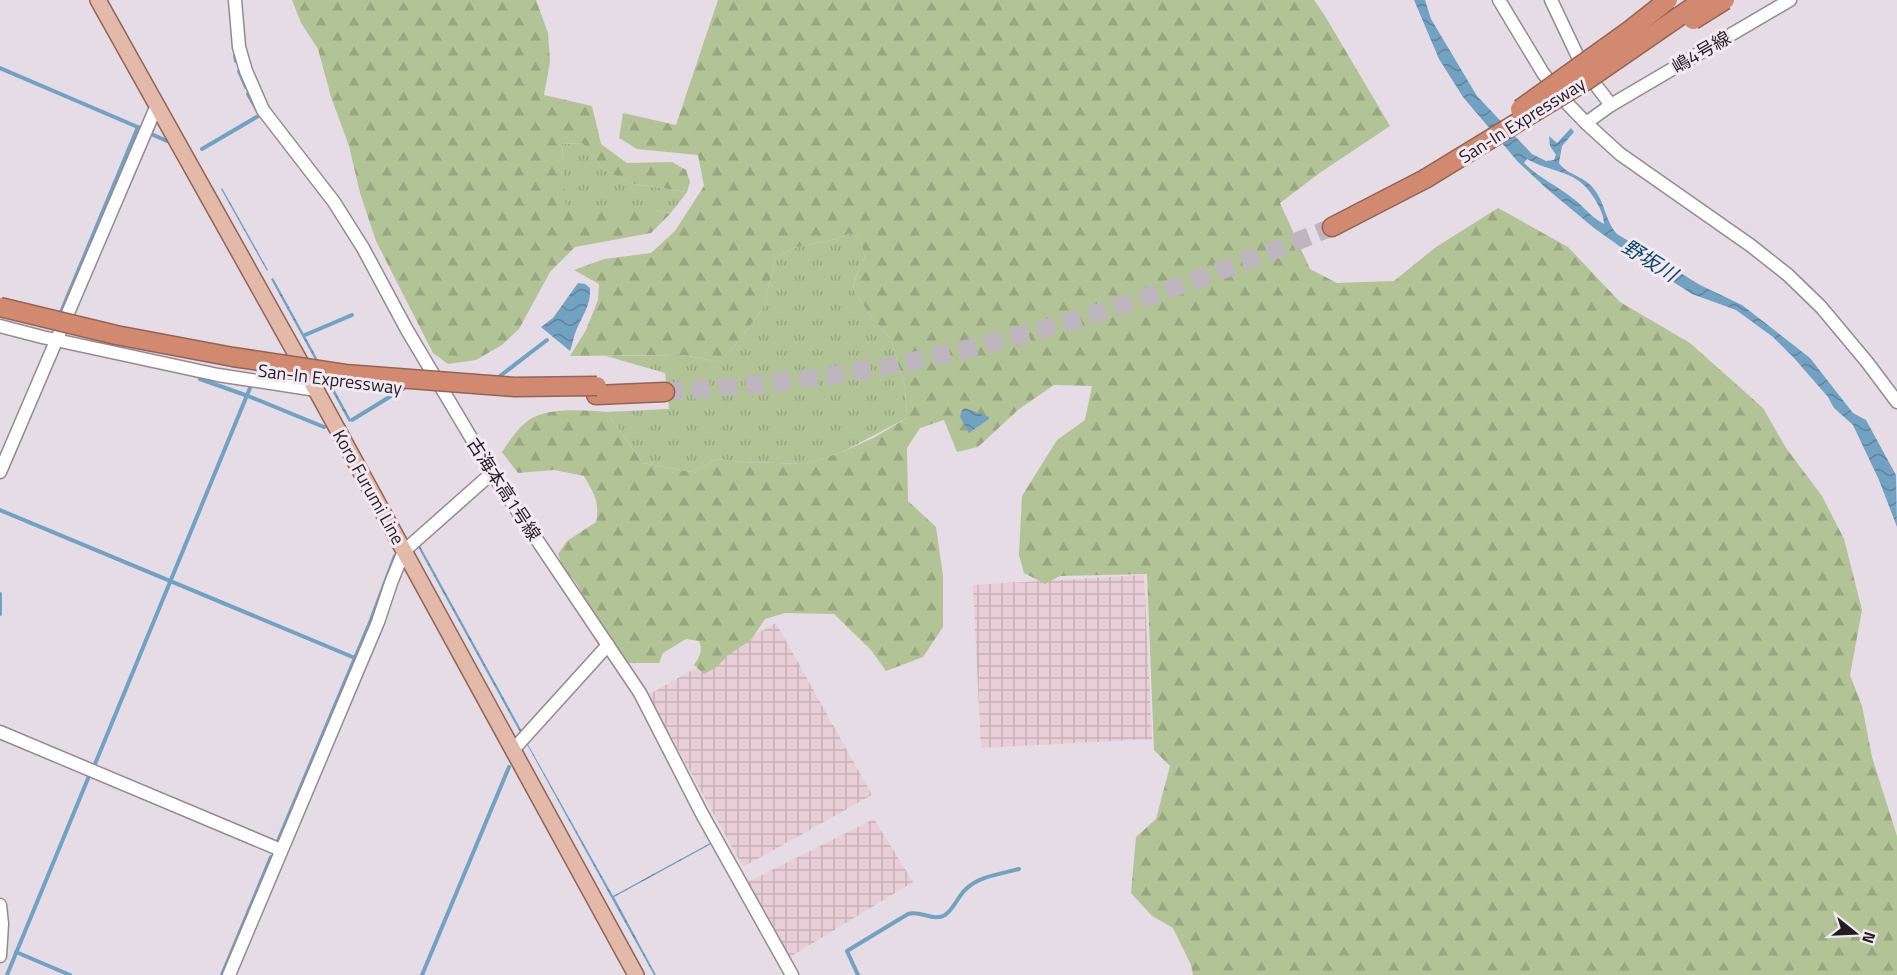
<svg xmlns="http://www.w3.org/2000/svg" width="1897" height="975" viewBox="0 0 1897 975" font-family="'Titillium Web','Noto Sans JP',sans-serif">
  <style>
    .industrial { fill: url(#industrial-grid) }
    .grass { fill: url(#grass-tufts) }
    .forest { fill: url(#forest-firs) }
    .water { fill: url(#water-waves); fill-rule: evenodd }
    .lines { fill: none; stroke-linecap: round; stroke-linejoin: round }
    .stream { stroke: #72a2c2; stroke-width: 4 }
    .highway-tunnel { stroke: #beb6be; stroke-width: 18; stroke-dasharray: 18 9; stroke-linecap: butt }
    .minor-casing { stroke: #938a93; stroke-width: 15 }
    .major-casing { stroke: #936453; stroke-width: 18 }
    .highway-casing { stroke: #936453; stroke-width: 21 }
    .minor { stroke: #fff; stroke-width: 12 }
    .major { stroke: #e3b9a9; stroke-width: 15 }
    .highway { stroke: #d18a6f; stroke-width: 18 }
    .highway-bridge-casing { stroke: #936453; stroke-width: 21; stroke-linecap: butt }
    .highway-bridge { stroke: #d18a6f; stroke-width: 18 }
    .labels { text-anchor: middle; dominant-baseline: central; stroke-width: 6; stroke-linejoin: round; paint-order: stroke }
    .street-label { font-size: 18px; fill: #201d20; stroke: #f3e9f3 }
    .water-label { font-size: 20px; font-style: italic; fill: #094767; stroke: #f3e9f3 }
  </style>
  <defs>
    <pattern id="industrial-grid" width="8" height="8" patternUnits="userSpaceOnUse" patternTransform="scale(1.5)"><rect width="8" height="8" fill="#e8ced6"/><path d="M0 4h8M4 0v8" fill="none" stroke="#c7b0b7"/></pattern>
    <pattern id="grass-tufts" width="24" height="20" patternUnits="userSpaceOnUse" patternTransform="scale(1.5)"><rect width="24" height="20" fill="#b2c396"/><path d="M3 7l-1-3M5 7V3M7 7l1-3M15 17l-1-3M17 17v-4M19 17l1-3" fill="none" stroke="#99a781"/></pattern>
    <pattern id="forest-firs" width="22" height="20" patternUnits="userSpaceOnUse" patternTransform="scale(1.5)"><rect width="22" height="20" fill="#b2c396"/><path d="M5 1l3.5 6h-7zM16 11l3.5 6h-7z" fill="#99a781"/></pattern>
    <pattern id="water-waves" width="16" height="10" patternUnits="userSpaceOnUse" patternTransform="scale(1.5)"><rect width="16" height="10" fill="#72a2c2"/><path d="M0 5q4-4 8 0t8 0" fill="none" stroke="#5d839d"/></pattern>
  </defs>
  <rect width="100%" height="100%" fill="#e6dce6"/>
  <g class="industrial">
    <path d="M1144 575 1152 739 981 748 973 585Z"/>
    <path d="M776 623 872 795 743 867 648 695Z"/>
    <path d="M874 819 913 882 790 957 748 882Z"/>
  </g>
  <g class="grass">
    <path d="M582 143 603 169 629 183 687 192 670 214 654 210H565L562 144Z"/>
    <path d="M850 233 860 239 865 257 857 273 853 289 870 315 890 338 905 386 907 418 842 452 806 464 744 462 717 459 691 472 643 463 606 412 669 409 665 373 606 356 682 355 720 362 738 342 764 307 775 258 793 248 837 239Z"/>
  </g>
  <g class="forest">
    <path d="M292 0H536L548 33 550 62 544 95 592 106 601 144 627 163 672 162 686 170 690 182 687 192 629 183 603 169 582 143 562 144 566 210H654L670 214 651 233 575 247 550 272 519 329 502 345 476 360 448 364 433 353 376 241 360 193 349 146 331 97 318 49 301 23Z"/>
    <path d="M718 0H1314L1325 16 1390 126 1321 172 1280 203 1310 269 1337 283 1394 281 1436 247 1498 208 1568 247 1620 302 1690 343 1763 408 1786 448 1822 496 1844 539 1862 610 1850 675 1862 706 1872 757 1897 836V975H1193L1191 965 1173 928 1152 916 1131 893 1136 837 1156 819 1170 766 1154 750 1147 574 1060 576 1045 584 1024 573 1019 555 1022 496 1057 440 1085 420 1092 386 1054 385 1019 409 978 447 957 452 944 420 920 428 907 448 908 501 936 527 943 576V627L923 657 886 671 871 650 834 614 785 613 765 619 751 640 728 655 718 666 704 674 694 665C700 656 703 651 699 641L686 639 663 653 659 663H628L592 611 575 581 563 568 558 554 567 541 596 522C600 501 594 494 584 476L554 470 518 473 502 452C511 439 520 424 534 417 552 408 586 410 606 412L643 463 691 472 717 459 744 462 806 464 842 452 875 437 907 418 905 386 890 338 870 315 853 289 857 273 865 257 860 239 850 233 837 239 793 248 775 258 764 307 738 342 720 362 682 355 570 356 586 330 598 300 599 284 574 270 604 259 651 253 675 231 704 186 698 155 637 149 619 138 623 113 676 125Z"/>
  </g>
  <g class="water">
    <path d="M1414 0H1425L1431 19 1477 96 1532 154 1546 161 1554 160 1556 155 1550 146 1549 136 1557 143 1571 128 1574 132 1562 146 1559 163C1567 175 1584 176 1593 188 1605 201 1605 221 1617 234L1700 285 1742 305 1810 358 1853 413 1866 420 1896 475 1897 527 1879 480 1853 425 1834 408 1828 397 1794 358 1773 337 1736 310 1692 294 1636 258 1594 228 1546 188 1518 162 1463 97 1439 59ZM1527 159C1553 174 1577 169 1594 198 1599 206 1604 215 1604 224 1592 218 1585 208 1575 200 1558 186 1539 178 1524 163Z"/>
    <path d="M222 188 268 270 267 271 221 189Z"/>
    <path d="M273 278 351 420 349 422 271 279Z"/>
    <path d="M578 283 585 284 590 288C591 306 582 316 576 331 573 337 573 344 570 351L541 327 553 318Z"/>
    <path d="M965 408 989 417V419L969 433 960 417 962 410Z"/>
    <path d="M420 546 524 735 522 736 418 547Z"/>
    <path d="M524 739H525L613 896 712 842 713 843 614 897 656 975H654Z"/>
  </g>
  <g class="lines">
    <g class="stream">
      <path d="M235 56 236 61"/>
      <path d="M0 68 140 128"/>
      <path d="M239 71 246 87"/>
      <path d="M149 133 167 141"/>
      <path d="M202 149 260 115 248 94"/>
      <path d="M59 317 138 127"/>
      <path d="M305 335 352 315"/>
      <path d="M500 376 547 340"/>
      <path d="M200 379 248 396 324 427"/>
      <path d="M352 420 409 385"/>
      <path d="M0 510 355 658"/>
      <path d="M0 594V614"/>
      <path d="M95 764 250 388"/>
      <path d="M278 841 371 620 395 556"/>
      <path d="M16 952 70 975"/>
      <path d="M7 975 89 776"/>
      <path d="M222 975 271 857"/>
      <path d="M422 975 509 767"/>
      <path d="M858 975 847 951 908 914C921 910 933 922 945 915 954 909 958 896 966 889 979 876 1001 874 1019 869"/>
    </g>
    <path class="highway-tunnel" d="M665 392C736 386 807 381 877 368 1034 339 1185 288 1332 227"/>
    <defs>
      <g id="minor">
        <path d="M235 0 239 47 246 71 263 110 334 202 363 248 407 330 492 473 640 693 702 814 792 975"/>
        <path d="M1499 0 1543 73 1561 97 1586 123 1620 154 1750 245 1788 275 1821 307 1867 362 1897 402"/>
        <path d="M1551 0 1579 59"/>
        <path d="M1598 88 1611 105"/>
        <path d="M1586 123 1611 105 1790 0"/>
        <path d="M0 326 42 337 218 375 316 390"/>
        <path d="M0 472 157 105"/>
        <path d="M0 732 281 850"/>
        <path d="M513 750 608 645"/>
        <path d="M0 905 2 924 0 956"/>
        <path d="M229 975 378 622 391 583 404 551 492 473"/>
      </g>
      <path id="major" d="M98 0 316 390 636 975"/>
      <g id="highway">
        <path d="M1332 227 1425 179"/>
        <path d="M596 395 665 392"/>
      </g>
    </defs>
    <use href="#minor" class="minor-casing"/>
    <use href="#major" class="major-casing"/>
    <use href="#highway" class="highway-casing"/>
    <use href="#minor" class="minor"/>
    <use href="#major" class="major"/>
    <use href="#highway" class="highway"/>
    <defs>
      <g id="highway-bridge">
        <path d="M1693 20 1725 0"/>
        <path d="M1520 109 1630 30 1668 0"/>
        <path d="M1425 179 1587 80 1703 0"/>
        <path d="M0 307 116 335 233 357 345 374 515 387 597 386"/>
      </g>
    </defs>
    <use href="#highway-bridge" class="highway-bridge-casing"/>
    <use href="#highway-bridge" class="highway-bridge"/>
  </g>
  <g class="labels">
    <g class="street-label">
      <text transform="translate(1701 52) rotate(-30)">嶋4号線</text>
      <text transform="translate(1522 120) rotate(-32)">San-In Expressway</text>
      <text transform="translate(330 379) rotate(7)">San-In Expressway</text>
      <text transform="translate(369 487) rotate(61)">Koro Furumi Line</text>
      <text transform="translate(504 489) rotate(57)">古海本高1号線</text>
    </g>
    <g class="water-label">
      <text transform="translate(1650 260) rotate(32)">野坂川</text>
    </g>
  </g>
  <g transform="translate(1855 933) rotate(108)" stroke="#f3e9f3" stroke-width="4.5" paint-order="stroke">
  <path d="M0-4.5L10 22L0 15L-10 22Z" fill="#201d20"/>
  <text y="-9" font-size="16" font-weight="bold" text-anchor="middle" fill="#201d20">N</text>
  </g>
</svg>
